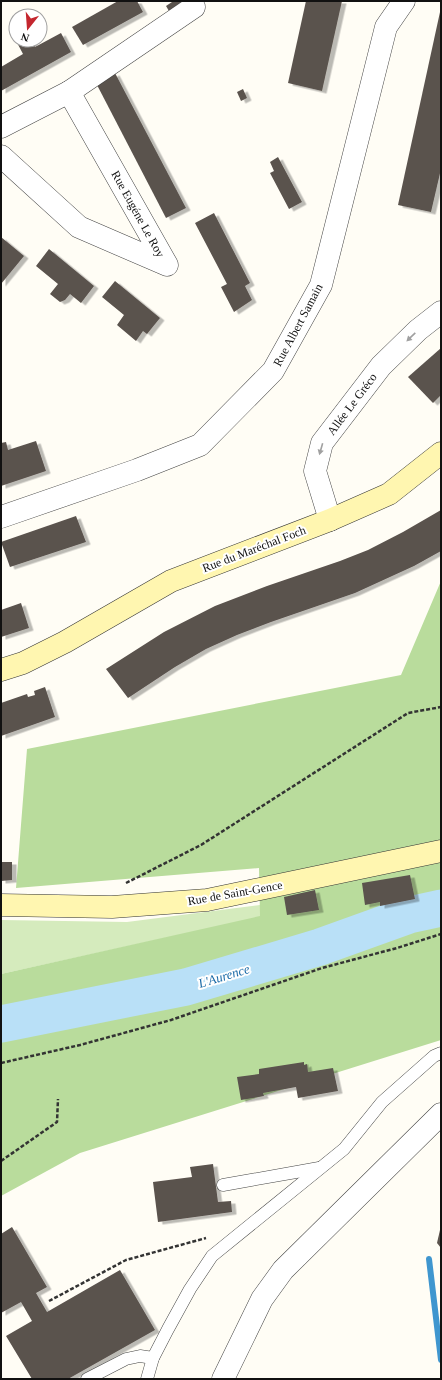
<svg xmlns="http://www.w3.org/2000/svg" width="442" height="1380" viewBox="0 0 442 1380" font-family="'Times New Roman',serif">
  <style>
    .green { fill: #d5ebbd }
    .forest { fill: #b9dc9c }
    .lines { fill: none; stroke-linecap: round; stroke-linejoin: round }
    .stream { stroke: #3f96cf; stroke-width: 6 }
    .river { stroke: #b9e0f7; stroke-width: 37 }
    .building { fill: #5a524d; filter: url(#shadow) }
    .lane-casing { stroke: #444; stroke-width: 13 }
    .street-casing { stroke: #444; stroke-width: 23 }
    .secondary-casing { stroke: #333; stroke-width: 23 }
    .path { stroke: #333; stroke-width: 2.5; stroke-dasharray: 4 2; stroke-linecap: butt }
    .lane { stroke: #fff; stroke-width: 12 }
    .street { stroke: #fff; stroke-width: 22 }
    .secondary { stroke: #fff6b0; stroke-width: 22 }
    .oneway { fill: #a0a0a0 }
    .labels { text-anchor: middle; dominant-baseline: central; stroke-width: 4; stroke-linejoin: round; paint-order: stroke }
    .street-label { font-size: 12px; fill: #111; stroke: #fff }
    .water-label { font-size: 13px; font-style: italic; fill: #1768a6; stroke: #fff }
  </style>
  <defs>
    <filter id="shadow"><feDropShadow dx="4.5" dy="2.5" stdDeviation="0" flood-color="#0004"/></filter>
  </defs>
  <rect width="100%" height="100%" fill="#fffdf5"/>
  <path class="green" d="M260 905V917L1 974V920L127 922Z"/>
  <path class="forest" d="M441 581V1040L80 1153 1 1196V974L260 916 259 868 16 888 27 749 401 675Z"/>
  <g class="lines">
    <path class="stream" d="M429 1259 441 1360"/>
    <path class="river" d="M1 1024 186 987 320 947 409 915 441 908"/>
  </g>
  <g class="building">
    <path d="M118 1H137L143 12 83 45 72 27Z"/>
    <path d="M171 1H183L169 11 166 6 172 2Z"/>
    <path d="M306 1H342L322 91 288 83Z"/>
    <path d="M440 12 441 169 431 212 398 205Z"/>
    <path d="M16 31V40H31L35 47 61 33 71 52 1 91V67L23 54 12 33Z"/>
    <path d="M115 73 186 208 166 218 96 83Z"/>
    <path d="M243 89 247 98 241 101 237 92Z"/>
    <path d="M278 157 302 202 289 209 270 173 274 171 270 162Z"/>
    <path d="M214 213 250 283 245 286 252 300 234 312 221 287 227 284 195 223Z"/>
    <path d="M1 237 24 256 1 284Z"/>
    <path d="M49 249 94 286 81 303 70 294 65 300 60 302 50 294 58 284 36 266Z"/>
    <path d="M115 281 160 318 147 334 143 331 136 341 117 325 124 315 102 297Z"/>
    <path d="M441 348V395L433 403 408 377Z"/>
    <path d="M36 441 46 471 1 486V443L6 442 8 450Z"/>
    <path d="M441 510V551L414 566 355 593 271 622 237 635 206 649 175 667 128 698 106 669 164 632 215 606 267 586 340 561 368 550 403 532Z"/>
    <path d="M76 516 86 542 10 567 1 542Z"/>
    <path d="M21 603 29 628 1 637V610Z"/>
    <path d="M45 687 55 717 1 736V703L27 694 28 697 35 695 34 691Z"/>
    <path d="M1 862H12V880L1 881Z"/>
    <path d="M410 875 415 899 380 906V902L365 905 362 883Z"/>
    <path d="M315 890 319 910 287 915 284 897Z"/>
    <path d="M304 1062V1065L307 1064 308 1072 333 1068 338 1091 298 1098 296 1087 263 1093 264 1096 241 1100 237 1077 259 1074V1069Z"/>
    <path d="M213 1164 218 1202 231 1201 232 1212 158 1222 153 1182 192 1177 190 1167Z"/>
    <path d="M12 1227 47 1287 36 1293 47 1312 120 1270 155 1330 68 1379H32L6 1336 32 1321 21 1302 1 1313V1234Z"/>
    <path d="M440 1230H441V1248L437 1243Z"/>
  </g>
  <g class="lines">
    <defs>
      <g id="lane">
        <path d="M223 1185 319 1168"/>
        <path d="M87 1379 126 1359 140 1356 153 1358"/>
        <path d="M147 1379 153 1358 168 1329 190 1289 212 1256 344 1149 382 1102 434 1056 441 1053"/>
      </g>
      <g id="street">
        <path d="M69 92 194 7"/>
        <path d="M1 127 69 92 167 265 79 227 1 156"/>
        <path d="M1 517 137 470 200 445 273 371 321 285 386 27 404 1"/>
        <path d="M330 520 315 471 322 443 381 366 418 330 441 312"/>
        <path d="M223 1379 262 1299 283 1270 441 1114"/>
      </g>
      <g id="secondary">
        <path d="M1 670 23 663 65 642 171 581 330 520 389 494 441 453"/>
        <path d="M1 905 112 907 207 900 441 851"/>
      </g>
    </defs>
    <use href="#lane" class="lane-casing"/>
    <use href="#street" class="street-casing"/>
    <use href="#secondary" class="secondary-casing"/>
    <g class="path">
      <path d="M126 883 201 845 408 713 441 707"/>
      <path d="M1 1063 80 1045 171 1020 322 968 397 948 441 934"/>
      <path d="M1 1161 57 1122 58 1099"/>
      <path d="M49 1301 126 1260 206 1238"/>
    </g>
    <use href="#lane" class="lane"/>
    <use href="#street" class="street"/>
    <use href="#secondary" class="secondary"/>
  </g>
  <defs><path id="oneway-solid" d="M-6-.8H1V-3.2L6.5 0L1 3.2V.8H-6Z"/></defs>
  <g class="oneway">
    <use href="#oneway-solid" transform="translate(411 337) rotate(136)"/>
    <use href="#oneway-solid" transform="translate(321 449) rotate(106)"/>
  </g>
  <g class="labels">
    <g class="street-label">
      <text transform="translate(138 214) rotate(61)">Rue Eugéne Le Roy</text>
      <text transform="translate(298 325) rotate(-62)">Rue Albert Samain</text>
      <text transform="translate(352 404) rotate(-53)">Allée Le Gréco</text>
      <text transform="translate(254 549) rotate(-21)">Rue du Maréchal Foch</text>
      <text transform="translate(235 893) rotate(-10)">Rue de Saint-Gence</text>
    </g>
    <g class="water-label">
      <text transform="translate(224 976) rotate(-17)">L'Aurence</text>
    </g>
  </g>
  <rect width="442" height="1380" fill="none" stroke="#111111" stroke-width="4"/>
  <g transform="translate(28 28) rotate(197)"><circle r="19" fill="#ffffff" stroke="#a0a0a0"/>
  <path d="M0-3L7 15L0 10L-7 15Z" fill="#c4262e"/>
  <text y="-6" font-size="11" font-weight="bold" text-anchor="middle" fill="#111111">N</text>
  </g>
</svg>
